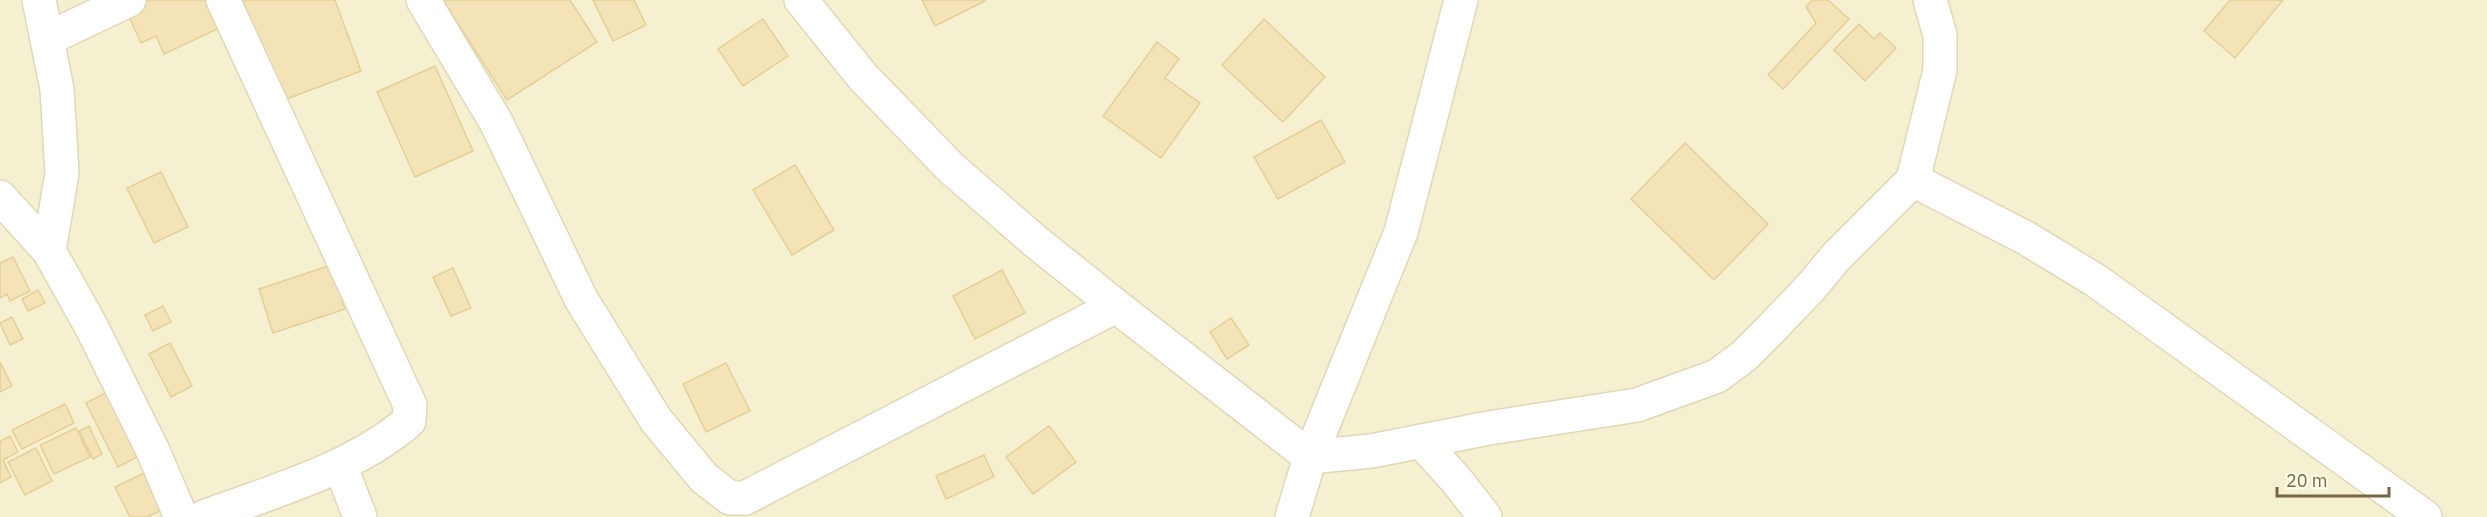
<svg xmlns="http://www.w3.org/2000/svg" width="2487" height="517" viewBox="0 0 2487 517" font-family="'IBM Plex Sans',sans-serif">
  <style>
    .residential { fill: #f5f0cf }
    .building { fill: #f3e3b7; stroke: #e6cf97; stroke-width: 1.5 }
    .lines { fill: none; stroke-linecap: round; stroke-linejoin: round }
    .minor-casing { stroke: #dfd8b9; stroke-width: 36 }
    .minor { stroke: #fff; stroke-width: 33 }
  </style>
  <rect width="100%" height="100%" fill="#fdfbe1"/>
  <rect class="residential" x="0" y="0" width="2487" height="517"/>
  <g class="building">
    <path d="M138 0H217L228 24 164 54 156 36 141 43 126 10Z"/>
    <path d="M243 0H335L361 71 281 101Z"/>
    <path d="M443 0H570L597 42 507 100Z"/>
    <path d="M593 0H634L646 25 613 41Z"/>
    <path d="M922 0H984L985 1 935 26Z"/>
    <path d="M1812 0H1828L1849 19 1783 89 1768 75 1816 23 1806 7Z"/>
    <path d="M2230 0H2283L2235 58 2204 31Z"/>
    <path d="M763 19 788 56 743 86 718 49Z"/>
    <path d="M1264 19 1325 77 1283 122 1222 65Z"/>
    <path d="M1859 24 1874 39 1880 33 1896 48 1865 81 1834 50Z"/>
    <path d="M1157 42 1179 59 1165 78 1200 103 1161 158 1103 116Z"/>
    <path d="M435 66 473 151 415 177 377 92Z"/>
    <path d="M1321 120 1345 162 1278 199 1254 157Z"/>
    <path d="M1685 143 1768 224 1714 280 1631 199Z"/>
    <path d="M795 165 834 230 792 255 753 190Z"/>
    <path d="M161 172 188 227 154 243 127 188Z"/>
    <path d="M13 257 30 291 10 301 7 294 0 298V263Z"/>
    <path d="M331 265 345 309 273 333 259 289Z"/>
    <path d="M453 268 471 308 451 316 433 277Z"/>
    <path d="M1002 270 1025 313 975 339 953 296Z"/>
    <path d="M38 290 45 303 28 311 22 299Z"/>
    <path d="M163 306 171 322 153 331 145 315Z"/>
    <path d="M12 317 23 339 10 345 0 323Z"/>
    <path d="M1231 318 1249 345 1227 359 1210 332Z"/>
    <path d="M170 343 192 386 171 397 149 354Z"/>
    <path d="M0 362 12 386 0 392Z"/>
    <path d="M726 363 750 411 706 432 683 384Z"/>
    <path d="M109 391 141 455 118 467 86 403Z"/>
    <path d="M65 404 74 423 22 449 12 430Z"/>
    <path d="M89 426 102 454 93 459 79 431Z"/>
    <path d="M1049 426 1076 462 1033 494 1006 457Z"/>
    <path d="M76 428 90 457 54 474 40 445Z"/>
    <path d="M10 436 18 452 3 460 11 477 0 483V441Z"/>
    <path d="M36 448 52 481 25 495 8 462Z"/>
    <path d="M984 455 994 477 946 499 936 476Z"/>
    <path d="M144 473 162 510 147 517H130L115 487Z"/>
  </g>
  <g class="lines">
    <defs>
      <g id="minor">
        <path d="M39 0 57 89 62 173 49 251"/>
        <path d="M423 0 496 122 581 299 656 420 704 478 730 498H745L1116 306"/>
        <path d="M801 0 863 77 951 168 1035 241 1116 306 1310 457 1371 451 1489 428 1637 405 1717 376 1744 356 1769 331 1812 286 1836 257 1913 180 2026 238 2095 280 2425 517"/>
        <path d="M47 39 129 0"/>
        <path d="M1913 180 1940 70V35L1930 0"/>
        <path d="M0 197 49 251 91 326 153 451 181 517"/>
        <path d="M1421 441 1457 481 1485 517"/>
        <path d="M340 465 360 517"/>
        <path d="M204 517C273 491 352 470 409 421L410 405 223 0"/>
        <path d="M1292 517 1310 457 1401 232 1461 0"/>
      </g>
    </defs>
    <use href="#minor" class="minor-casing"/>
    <use href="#minor" class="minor"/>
  </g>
  <path d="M2277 487v9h112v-9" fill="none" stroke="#756647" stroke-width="3"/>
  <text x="2286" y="487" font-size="18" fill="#756647" stroke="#fffde7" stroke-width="4.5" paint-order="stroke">20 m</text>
</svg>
